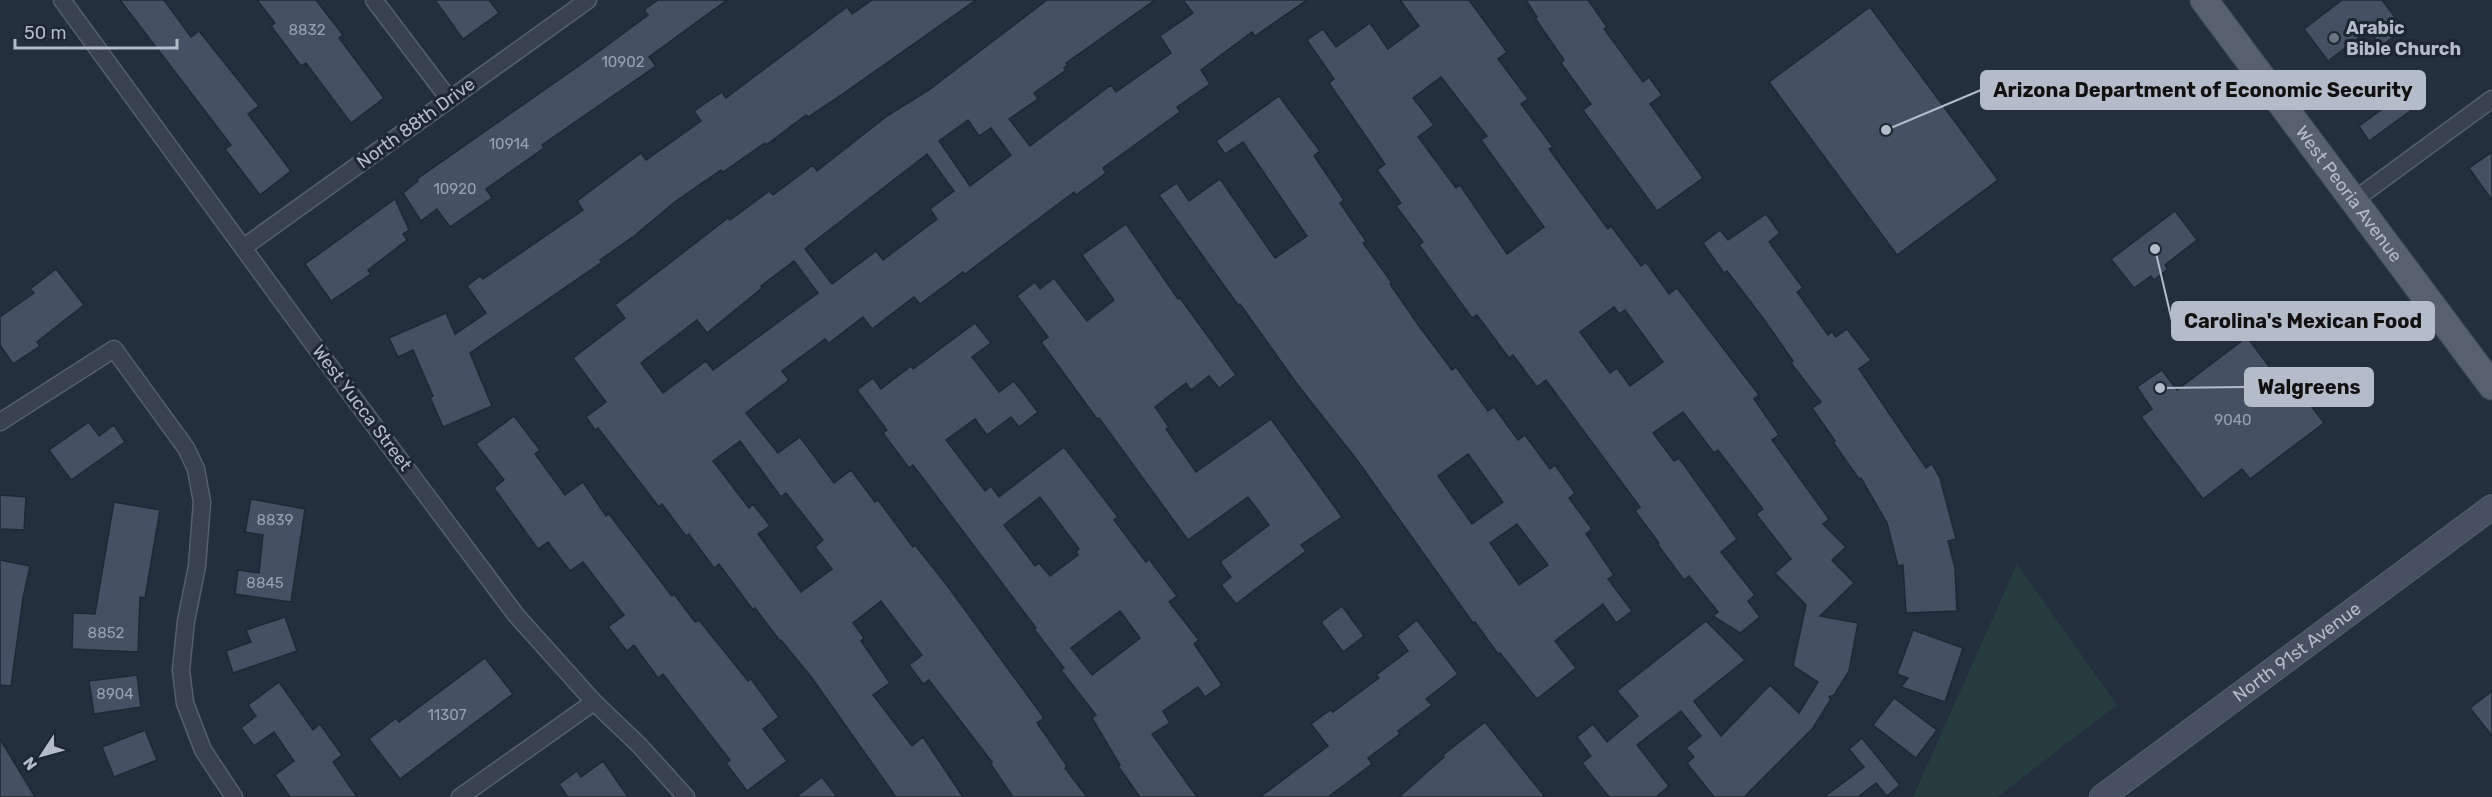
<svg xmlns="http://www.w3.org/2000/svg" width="2492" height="797" viewBox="0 0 2492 797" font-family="Rubik,sans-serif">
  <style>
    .green { fill: #263c3f }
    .building { fill: #455162; stroke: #1f2835; stroke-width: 1.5; fill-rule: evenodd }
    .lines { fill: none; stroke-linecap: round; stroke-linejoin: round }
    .minor-casing { stroke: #565f6c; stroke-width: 19 }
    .secondary-casing { stroke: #565f6c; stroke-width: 26 }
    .primary-casing { stroke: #414a57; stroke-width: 29 }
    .minor { stroke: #38414e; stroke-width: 16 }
    .secondary { stroke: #465061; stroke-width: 24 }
    .primary { stroke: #56606e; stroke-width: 27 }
    .worship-dot { fill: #6b7280; stroke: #1d2633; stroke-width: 2 }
    .labels { text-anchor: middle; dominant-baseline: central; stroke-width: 6; stroke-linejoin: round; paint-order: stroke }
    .number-label { font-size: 15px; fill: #98a1af }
    .poi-label { font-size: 18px; font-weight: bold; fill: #b4bcc9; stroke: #1d2633; text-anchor: start }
    .street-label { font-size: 18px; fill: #b4bcc9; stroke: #1d2633 }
    .leader { fill: none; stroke: #b4bcc9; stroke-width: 2 }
    .callout-dot { fill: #b4bcc9; stroke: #1d2633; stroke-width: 2 }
    .callout { fill: #b4bcc9; stroke: #b4bcc9; stroke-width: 2 }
    .callout-label { font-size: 20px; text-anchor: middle; font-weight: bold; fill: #111 }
  </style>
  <rect width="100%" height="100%" fill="#242f3e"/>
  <path class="green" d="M2017 564 2117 705 1997 797H1913Z"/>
  <g class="building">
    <path d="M120 0H164L191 37 199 31 259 106 248 114 291 171 260 195 225 149 231 145Z"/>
    <path d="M257 0H316L343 35 339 38 384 98 351 123 306 63 301 66 271 26 275 23Z"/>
    <path d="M435 0H489L499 13 463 39Z"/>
    <path d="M658 0H727L649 57 656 66 542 145 544 148 486 189 492 198 450 227 437 209 421 221 403 193 418 181 417 179 590 58 648 15 644 10Z"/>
    <path d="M872 0H976L844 93 808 117 806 115 766 145 765 143 723 172 721 170 676 201 634 236 600 260 602 262 470 353 492 406 443 427 430 397 433 396 413 350 398 357 389 338 446 313 455 334 486 313 467 286 480 276 483 279 583 210 577 201 641 153 646 160 701 121 694 111 722 92 726 98 847 7 852 14Z"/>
    <path d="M1047 0H1155L1066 63 1068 65 1064 68 1066 70 1034 93 1038 99 1009 119 1030 146 1111 85 1116 92 1171 53 1160 36 1193 13 1183 0H1307L1255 36 1252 32 1201 70 1210 84 1177 107 1180 112 1103 168 1106 173 1076 195 1074 192 965 274 963 272 920 304 914 297 872 329 863 317 829 343 825 339 782 371 789 380 746 413 778 453 800 437 834 483 851 470 875 502 878 500 913 547 915 545 946 584 1044 718 1037 723 1067 766 1065 768 1087 797H1013L990 763 992 762 929 680 923 684 909 665 922 655 881 601 853 623 864 638 861 641 890 683 873 695 912 746 923 737 963 797H896L812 678 781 640 780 641 755 608 753 610 719 564 714 568 689 534 686 536 662 504 659 507 598 428 595 430 586 417 606 402 573 358 625 318 615 305 728 218 730 220 769 191 773 195 813 165 817 171 887 116 929 90ZM968 120 979 136 991 128 1011 155 970 186 939 141ZM927 154 954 191 930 209 937 219 883 260 876 251 832 284 805 249ZM794 261 818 293 713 370 706 361 663 393 641 363 697 320 707 333 762 288 761 286ZM740 441 781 497 786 493 823 540 815 547 832 569 801 592 758 534 770 526 753 504 749 508 713 461Z"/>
    <path d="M1400 0H1469L1507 52 1498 59 1528 99 1521 104 1553 147 1549 149 1608 229 1611 226 1641 266 1646 262 1669 294 1677 288 1759 395 1754 399 1779 435 1772 440 1829 519 1823 524 1846 547 1832 560 1854 583 1820 616 1858 623 1849 671 1834 695 1829 697 1831 699 1813 728 1744 797H1714L1687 763 1694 757 1686 748 1701 736 1681 711 1637 745 1669 786 1656 797H1609L1582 763 1591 756 1577 737 1593 724 1607 742 1638 716 1617 691 1706 621 1745 660 1694 701 1721 736 1770 685 1799 713 1818 682 1793 666 1806 605 1775 573 1791 559 1756 514 1763 509 1718 450 1714 453 1683 412 1653 433 1674 461 1679 458 1737 539 1721 552 1755 595 1748 601 1760 617 1740 633 1713 616 1718 612 1689 576 1684 580 1658 545 1659 543 1635 511 1640 507 1546 380 1537 387 1513 355 1509 358 1477 315 1472 318 1419 245 1423 242 1396 206 1401 203 1377 170 1385 164 1329 83 1334 79 1307 40 1323 29 1336 47 1370 23 1388 49 1419 26ZM1441 77 1487 136 1481 140 1544 227 1507 254 1460 185 1456 188 1418 137 1434 125 1413 98ZM1614 307 1619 314 1625 310 1663 362 1630 386 1617 368 1610 373 1580 332Z"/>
    <path d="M1526 0H1588L1607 27 1604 29 1643 82 1649 77 1662 95 1650 104 1703 178 1657 211 1583 110 1591 104 1561 63 1564 60 1535 18 1537 17Z"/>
    <path d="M2342 0H2382L2404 29 2381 46 2369 30 2328 61 2304 29Z"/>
    <path d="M1870 7 1998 180 1897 255 1769 82Z"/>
    <path d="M2403 94 2413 109 2369 141 2359 126Z"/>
    <path d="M1279 96 1320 151 1314 156 1344 200 1340 203 1366 241 1363 243 1392 283 1390 284 1419 326 1452 370 1456 367 1488 411 1494 407 1518 440 1525 435 1550 469 1555 465 1575 493 1569 498 1592 529 1586 534 1614 575 1608 579 1632 611 1616 623 1603 604 1555 641 1576 668 1537 699 1500 653 1498 654 1475 622 1473 623 1357 460 1297 384 1240 304 1238 305 1159 195 1177 183 1189 201 1220 179 1275 258 1307 236 1243 142 1225 154 1216 141ZM1468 454 1503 502 1472 524 1438 476ZM1517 524 1548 565 1519 585 1490 543Z"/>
    <path d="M2492 152V200L2469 168Z"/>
    <path d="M395 199 409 230 403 234 407 240 368 270 371 274 331 301 305 264Z"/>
    <path d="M2175 211 2197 240 2165 265 2168 269 2154 280 2151 276 2134 288 2111 259Z"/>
    <path d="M1766 214 1780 233 1769 242 1803 288 1797 292 1828 335 1832 332 1836 337 1847 329 1871 360 1859 369 1926 468 1932 464 1940 478 1956 539 1948 541 1955 568 1957 611 1906 613 1903 565 1898 566 1887 523 1861 478 1859 479 1833 442 1835 441 1812 408 1821 402 1791 363 1793 361 1763 318 1727 271 1724 273 1703 243 1720 230 1728 240Z"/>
    <path d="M1126 224 1178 299 1180 298 1236 375 1219 388 1209 376 1191 390 1186 383 1155 407 1169 427 1166 429 1196 472 1271 419 1342 517 1301 545 1306 551 1236 604 1221 585 1231 577 1220 562 1269 525 1248 497 1188 540 1099 418 1097 419 1041 342 1048 337 1017 296 1035 282 1040 289 1054 278 1087 321 1114 300 1082 255Z"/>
    <path d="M56 269 84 305 37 342 40 346 13 364 0 345V317L34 293 30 289Z"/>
    <path d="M975 323 991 343 972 357 999 392 1014 381 1038 412 1019 427 1011 417 987 435 975 419 946 440 985 491 991 486 999 497 1064 447 1118 517 1114 520 1146 562 1149 559 1177 596 1169 602 1199 640 1194 644 1222 685 1205 697 1198 687 1163 711 1170 723 1152 734 1197 797H1140L1118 766 1120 765 1092 718 1096 715 1061 670 1064 668 1034 629 1036 628 913 465 909 468 883 433 887 430 857 390 873 378 881 389 911 366 913 369ZM1040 497 1079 549 1076 552 1078 555 1050 576 1039 563 1035 566 1004 525ZM1120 611 1140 638 1092 675 1071 648Z"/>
    <path d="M2247 337 2289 393 2297 387 2324 423 2250 479 2242 469 2203 499 2141 417 2152 409 2137 387 2162 370 2177 390Z"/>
    <path d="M514 416 540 450 535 454 565 495 583 482 606 516 609 514 672 596 674 594 695 622 699 620 748 681 751 679 779 717 763 729 787 761 747 791 726 763 730 760 663 674 658 678 634 645 627 651 608 627 624 615 583 562 570 571 548 542 538 549 494 488 504 480 476 444Z"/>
    <path d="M89 422 99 436 114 425 125 442 71 480 49 450Z"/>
    <path d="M0 495 26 497 24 530 0 529Z"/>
    <path d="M251 499 305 509 291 602 235 594 238 570 259 573 263 535 245 532Z"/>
    <path d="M114 502 160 510 145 598 140 597 138 652 72 649 73 613 95 614Z"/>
    <path d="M0 560 30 566 23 598 11 686 0 685Z"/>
    <path d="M1342 606 1364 636 1343 652 1321 622Z"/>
    <path d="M285 617 297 651 233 673 226 651 251 642 246 630Z"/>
    <path d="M1417 620 1458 674 1426 699 1432 705 1398 731 1400 734 1368 758 1372 764 1328 797H1260L1328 746 1311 724 1330 710 1333 712 1379 678 1376 675 1408 651 1397 636Z"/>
    <path d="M1913 630 1963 648 1945 702 1901 687 1908 678 1897 674Z"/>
    <path d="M485 658 513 694 400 779 369 739 396 718 399 722Z"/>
    <path d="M137 675 141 707 94 714 89 681Z"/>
    <path d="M279 682 313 730 320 724 342 755 333 762 357 797H290L275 775 294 761 274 732 254 746 241 728 256 716 248 705Z"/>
    <path d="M2492 691V736L2470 708Z"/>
    <path d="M1894 698 1937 730 1916 758 1873 725Z"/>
    <path d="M1485 722 1545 797H1399L1444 757 1443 755Z"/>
    <path d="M145 730 157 760 114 777 102 747Z"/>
    <path d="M1862 738 1900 785 1887 796 1876 783 1858 797H1824L1864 767 1849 749Z"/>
    <path d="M0 739 35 797H0Z"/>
    <path d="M603 761 628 797H568L559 784 577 771 581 777Z"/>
    <path d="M822 777 837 797H796Z"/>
  </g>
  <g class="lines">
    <defs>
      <g id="minor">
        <path d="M62 0 314 345 516 615 594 702 639 745 686 797"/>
        <path d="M374 0 449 99"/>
        <path d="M2353 201 2492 99"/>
        <path d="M244 247 588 0"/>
        <path d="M0 422 114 349 186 448 196 469 202 502 197 566 186 621 181 670 185 703 203 750 234 797"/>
        <path d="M460 797 594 702"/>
      </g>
      <g id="secondary">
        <path id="s1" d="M2102 797 2492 507"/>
      </g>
      <g id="primary">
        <path id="s2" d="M2204 0 2492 386"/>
      </g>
    </defs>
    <use href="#minor" class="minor-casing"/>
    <use href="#secondary" class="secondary-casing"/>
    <use href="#primary" class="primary-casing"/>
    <use href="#minor" class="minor"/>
    <use href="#secondary" class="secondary"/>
    <use href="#primary" class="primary"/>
  </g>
  <circle class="worship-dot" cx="2334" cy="38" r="6"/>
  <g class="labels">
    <g class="number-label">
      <text x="307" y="30">8832</text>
      <text x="623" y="62">10902</text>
      <text x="509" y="144">10914</text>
      <text x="455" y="189">10920</text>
      <text x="2233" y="420">9040</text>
      <text x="275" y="520">8839</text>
      <text x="265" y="583">8845</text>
      <text x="106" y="633">8852</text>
      <text x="115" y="694">8904</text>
      <text x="447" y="715">11307</text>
    </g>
    <g class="poi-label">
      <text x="2346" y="28">Arabic<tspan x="2346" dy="21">Bible Church</tspan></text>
    </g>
    <g class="street-label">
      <text transform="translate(416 123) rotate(-36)">North 88th Drive</text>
      <text stroke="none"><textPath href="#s2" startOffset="242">West Peoria Avenue</textPath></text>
      <text transform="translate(362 408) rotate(53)">West Yucca Street</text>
      <text stroke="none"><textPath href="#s1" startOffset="243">North 91st Avenue</textPath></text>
    </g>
  </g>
  <path class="leader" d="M1886 130L1981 90M2155 249L2172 321M2160 388L2245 387"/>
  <g class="callout-dot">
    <circle cx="1886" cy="130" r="6"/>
    <circle cx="2155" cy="249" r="6"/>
    <circle cx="2160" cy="388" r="6"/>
  </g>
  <g class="callout">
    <rect x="1981" y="71" width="444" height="38" rx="6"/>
    <rect x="2172" y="302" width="262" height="38" rx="6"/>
    <rect x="2245" y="368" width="128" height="38" rx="6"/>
  </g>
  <g class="callout-label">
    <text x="2203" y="97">Arizona Department of Economic Security</text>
    <text x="2303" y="328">Carolina's Mexican Food</text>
    <text x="2309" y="394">Walgreens</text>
  </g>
  <g transform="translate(42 755) rotate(234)" stroke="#1d2633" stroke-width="4.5" paint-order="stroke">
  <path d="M0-4.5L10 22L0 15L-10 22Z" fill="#b4bcc9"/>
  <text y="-9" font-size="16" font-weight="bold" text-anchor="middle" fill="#b4bcc9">N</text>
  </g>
  <path d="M15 39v9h162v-9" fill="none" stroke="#b4bcc9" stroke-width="3"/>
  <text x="24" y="39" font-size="18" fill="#b4bcc9" stroke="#1d2633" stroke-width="4.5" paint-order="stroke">50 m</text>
</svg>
